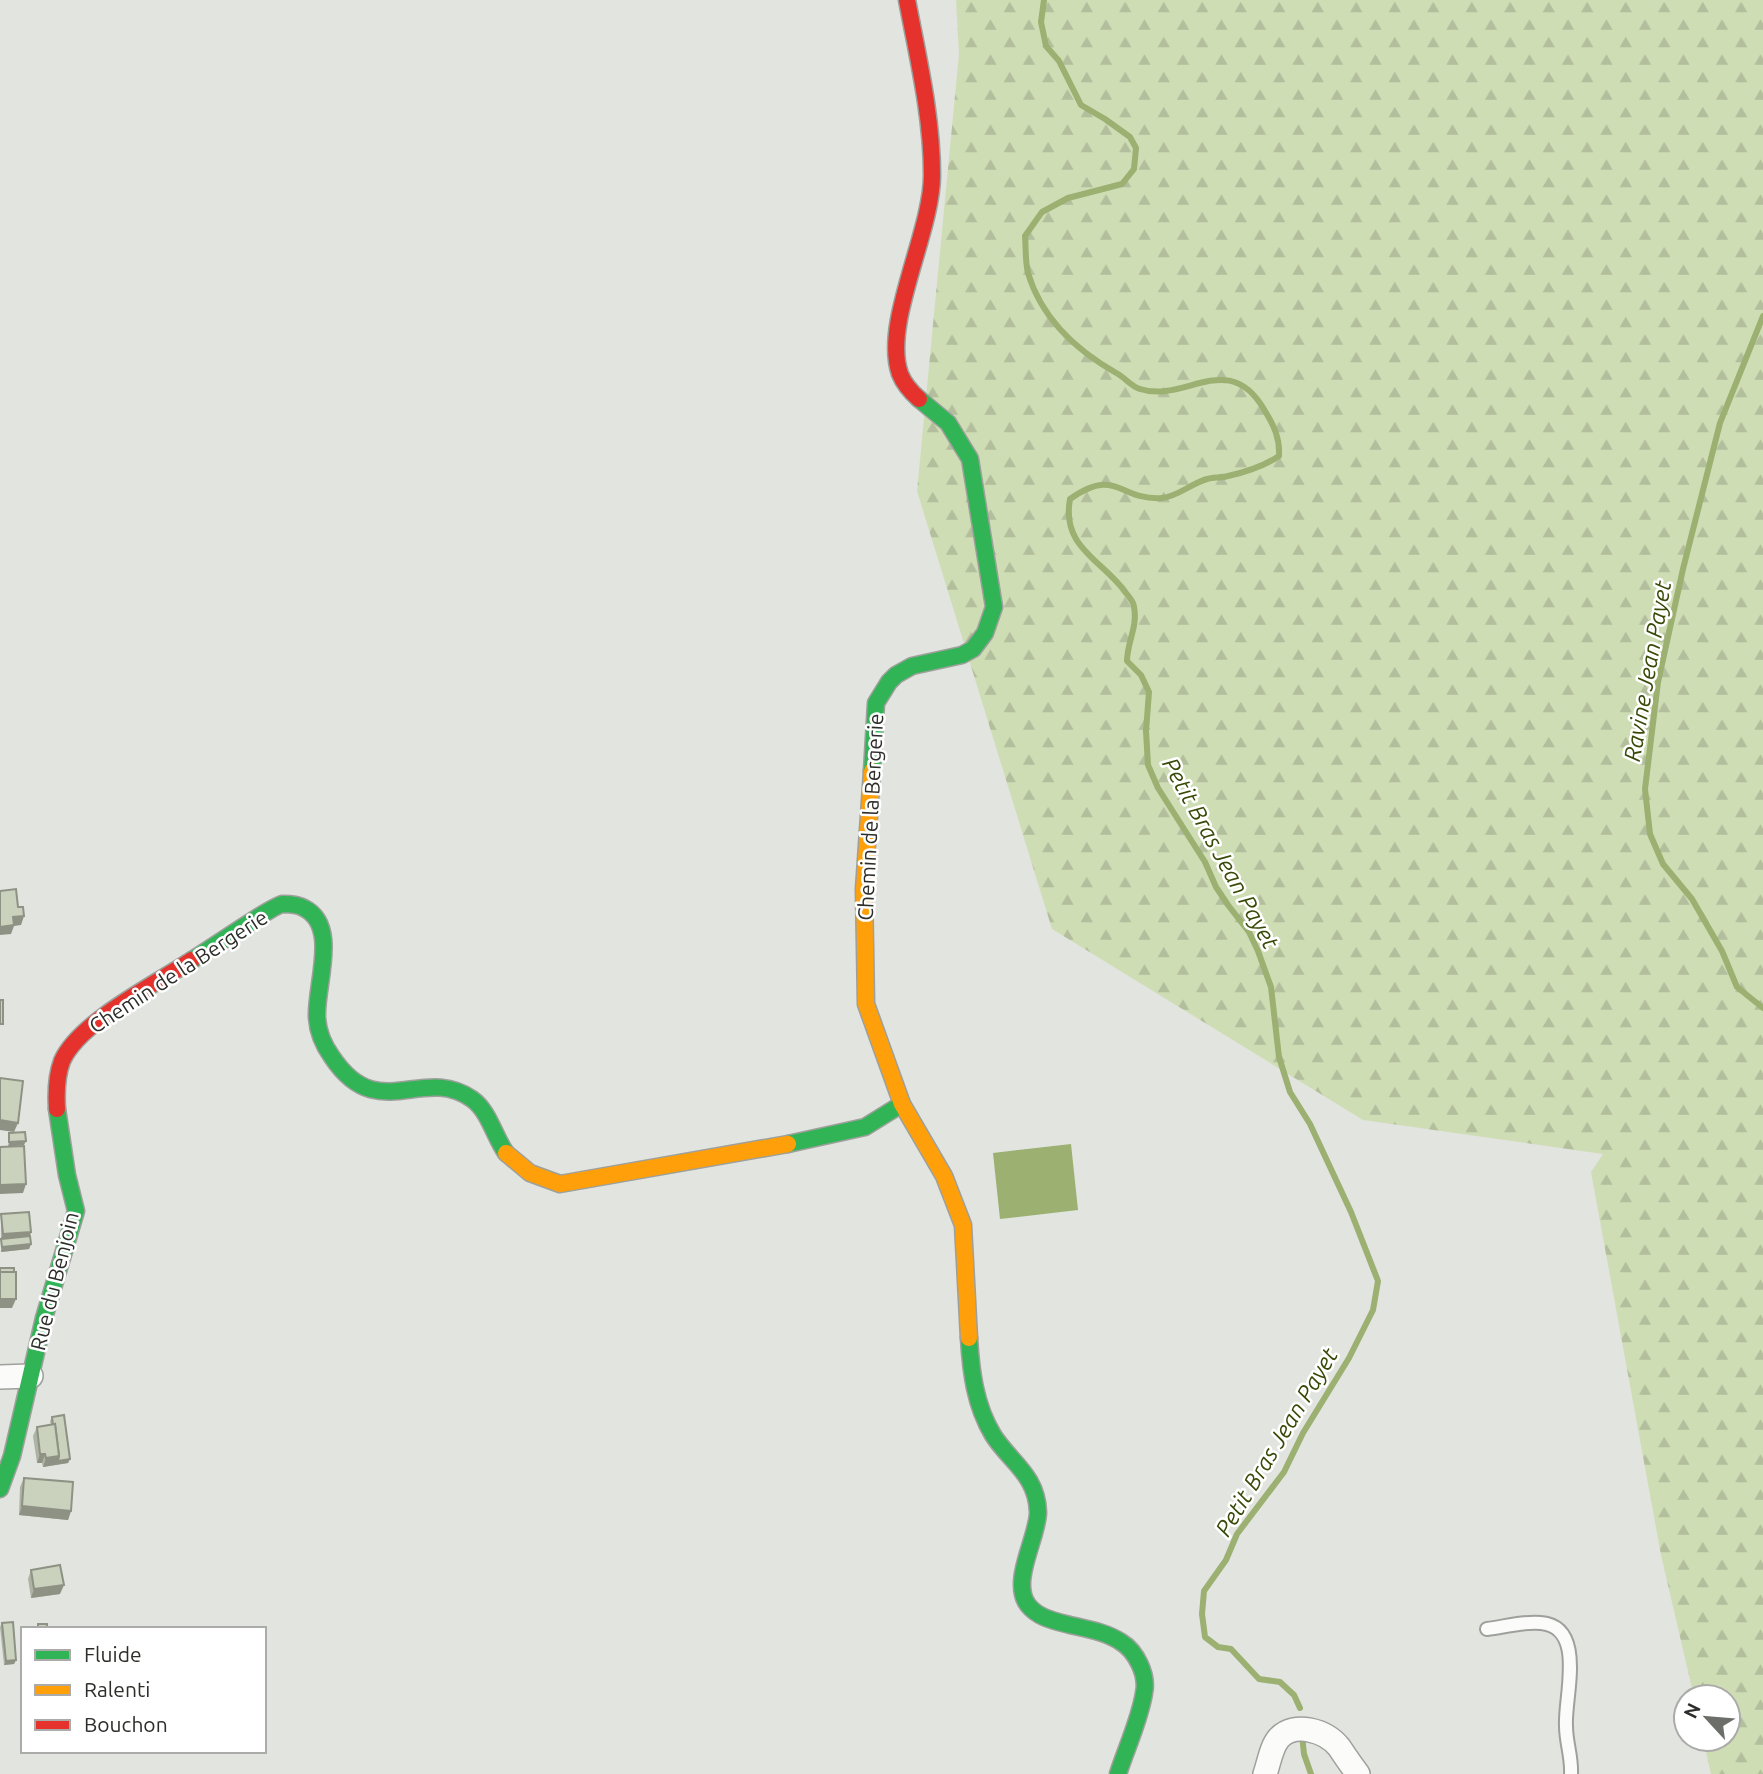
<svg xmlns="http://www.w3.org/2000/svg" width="1763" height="1774" viewBox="0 0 1763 1774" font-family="Ubuntu,sans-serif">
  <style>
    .forest { fill: url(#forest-firs) }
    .water { fill: #9bb071 }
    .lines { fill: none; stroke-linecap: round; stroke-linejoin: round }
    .stream { stroke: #9bb071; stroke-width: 6 }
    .lane-casing { stroke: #9ea09c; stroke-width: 16 }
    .street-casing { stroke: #9ea09c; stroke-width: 26 }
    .fast-casing { stroke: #9ea09c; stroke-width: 19 }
    .slow-casing { stroke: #9ea09c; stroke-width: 19 }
    .jam-casing { stroke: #9ea09c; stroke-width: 19 }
    .lane { stroke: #fbfbfa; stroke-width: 12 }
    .street { stroke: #fbfbfa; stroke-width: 23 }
    .fast { stroke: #30b455; stroke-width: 16 }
    .slow { stroke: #ff9f0a; stroke-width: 16 }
    .jam { stroke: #e5322d; stroke-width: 16 }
    .wall { fill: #aeb4a3 }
    .shaded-wall { fill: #8d9284 }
    .building { fill: #cad1bd; stroke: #8d9284; stroke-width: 2 }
    .labels { text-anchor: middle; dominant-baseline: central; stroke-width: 5; stroke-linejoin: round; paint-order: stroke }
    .street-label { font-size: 21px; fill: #2d2e2a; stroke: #fff }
    .water-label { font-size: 23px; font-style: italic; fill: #384a07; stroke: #fff }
  </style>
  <defs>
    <pattern id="forest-firs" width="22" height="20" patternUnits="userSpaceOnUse" patternTransform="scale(1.75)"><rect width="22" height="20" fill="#cfddb5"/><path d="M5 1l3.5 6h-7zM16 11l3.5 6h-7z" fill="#b2be9c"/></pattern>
  </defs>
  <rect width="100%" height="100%" fill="#e2e4df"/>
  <path class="forest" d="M956 0H1763V1774H1711L1703 1739H1728V1697H1694L1661 1555 1591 1172 1603 1154 1363 1120 1052 929 917 491 959 54Z"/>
  <path class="water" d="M1071 1144 1078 1210 1000 1219 993 1153Z"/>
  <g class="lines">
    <g class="stream">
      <path d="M1044 0 1041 22 1046 46 1059 61 1081 105 1105 119 1130 137 1136 148 1134 169 1122 184 1068 198 1042 212 1025 236C1026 247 1025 261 1028 273 1042 320 1077 351 1118 374 1125 378 1132 387 1140 389 1185 404 1229 347 1265 411 1274 426 1280 438 1279 456 1264 466 1246 472 1228 476 1221 478 1213 477 1207 479 1192 483 1177 497 1162 498 1119 501 1117 466 1070 499 1061 548 1103 560 1126 593 1130 598 1134 602 1134 607 1138 626 1127 643 1127 661L1141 675 1149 692 1146 731 1148 765 1158 788 1205 862 1216 887 1228 905 1249 932 1258 951 1271 987 1279 1057 1290 1092 1310 1124 1351 1212 1378 1281 1373 1310 1349 1358 1303 1433 1284 1472 1237 1534 1226 1560 1204 1591 1202 1614 1205 1637 1218 1647 1231 1649 1259 1679 1280 1682 1294 1695 1300 1708"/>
      <path d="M1763 316 1720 423 1683 569 1658 682 1645 789 1650 834 1663 864 1692 899 1722 951 1737 987 1763 1008"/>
      <path d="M1302 1735 1304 1754 1311 1774"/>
    </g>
    <defs>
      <path id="lane" d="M1487 1629C1504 1627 1524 1621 1541 1623 1587 1627 1564 1698 1566 1726 1566 1743 1572 1757 1571 1774"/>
      <g id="street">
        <path d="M0 1377 31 1376"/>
        <path d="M1265 1774C1269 1763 1271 1747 1279 1738 1295 1721 1326 1731 1339 1747 1345 1756 1351 1765 1358 1774"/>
      </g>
      <g id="fast">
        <path d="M872 771 876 703 889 682 896 675 912 666 962 655 973 649 985 633 994 607 970 459 948 423 919 399"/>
        <path d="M192 960C206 952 273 905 283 904 289 904 299 905 304 908 340 926 315 986 317 1018 318 1032 324 1046 332 1057 378 1126 422 1064 472 1099 489 1111 494 1136 506 1153"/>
        <path d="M788 1144 865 1127 902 1104"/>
        <path d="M969 1338C971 1372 975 1405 993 1435 1010 1462 1037 1475 1038 1512 1038 1537 1010 1582 1028 1605 1038 1618 1055 1621 1070 1625 1087 1629 1106 1632 1121 1642 1136 1651 1148 1675 1144 1693 1140 1719 1126 1749 1118 1774"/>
        <path d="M0 1489 12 1456 44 1318 76 1211 67 1175 57 1109"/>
      </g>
      <g id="slow">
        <path d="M872 771 864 889 866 1004 902 1104 944 1176 963 1225 969 1338"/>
        <path d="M506 1153 530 1173 560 1184 788 1144"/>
      </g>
      <g id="jam">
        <path d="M907 0C918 58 932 116 932 175 932 233 882 323 900 374 904 384 911 392 919 399"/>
        <path d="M57 1109C56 1093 56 1077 62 1061 79 1022 156 984 192 960"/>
      </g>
    </defs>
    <use href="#lane" class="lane-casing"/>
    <use href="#street" class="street-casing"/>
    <use href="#fast" class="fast-casing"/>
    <use href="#slow" class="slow-casing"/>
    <use href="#jam" class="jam-casing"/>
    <use href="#lane" class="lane"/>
    <use href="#street" class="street"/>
    <use href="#fast" class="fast"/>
    <use href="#slow" class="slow"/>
    <use href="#jam" class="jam"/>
  </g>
  <g class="wall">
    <path d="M1 1214 31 1232 30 1236 31 1244 29 1249 1 1252Z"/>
    <path d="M52 1417 70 1459 68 1463 43 1467 42 1463H37L33 1436 37 1427 51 1425 50 1421Z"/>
    <path d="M24 1478 71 1511 68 1520 19 1515 20 1487Z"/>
    <path d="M31 1570 60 1594 31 1598 28 1579Z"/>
    <path d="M2 1623 16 1660 14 1664 4 1665 0 1627Z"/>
  </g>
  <g class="shaded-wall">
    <path d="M24 916 21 925 14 926 11 934 0 935V927L13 917Z"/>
    <path d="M0 1120 18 1123 14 1132 0 1130Z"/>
    <path d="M26 1141 24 1145 8 1147 9 1142Z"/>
    <path d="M26 1184 23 1193 0 1194V1185Z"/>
    <path d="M31 1232 28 1241 1 1239 0 1242 3 1234Z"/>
    <path d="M31 1244 29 1249 1 1252 2 1247Z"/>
    <path d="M0 1299H16L12 1308H0Z"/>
    <path d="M40 1454H45L42 1463H37Z"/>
    <path d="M59 1456 70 1459 68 1463 43 1467 46 1458Z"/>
    <path d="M22 1506 71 1511 68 1520 19 1515Z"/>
    <path d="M64 1585 60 1594 31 1598 34 1589Z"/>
    <path d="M16 1660 14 1664 4 1665 6 1661Z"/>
  </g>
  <g class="building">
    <path d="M16 889 18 907H23L24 916 13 917 14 925 0 927V891Z"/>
    <rect x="0" y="1000" width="3" height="24"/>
    <path d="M0 1078 23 1081 18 1123 0 1120Z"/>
    <path d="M25 1132 26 1141 9 1142V1133Z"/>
    <path d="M24 1146 26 1184 0 1185V1147Z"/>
    <path d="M29 1212 31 1232 3 1234 1 1214Z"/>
    <path d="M30 1236 31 1244 2 1247 1 1239Z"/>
    <rect x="0" y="1268" width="14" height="4"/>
    <rect x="0" y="1272" width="16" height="27"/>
    <path d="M64 1415 70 1459 58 1461 59 1456 55 1424 53 1425 52 1417Z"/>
    <path d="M55 1424 59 1456 46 1458 45 1454H40L37 1427Z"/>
    <path d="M24 1478 73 1482 71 1511 22 1506Z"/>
    <path d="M60 1565 64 1585 34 1589 31 1570Z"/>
    <path d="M13 1622 16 1660 6 1661 2 1623Z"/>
    <rect x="38" y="1624" width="9" height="5"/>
  </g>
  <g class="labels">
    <g class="street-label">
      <text transform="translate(870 817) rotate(-87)">Chemin de la Bergerie</text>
      <text transform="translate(178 971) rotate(-33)">Chemin de la Bergerie</text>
      <text transform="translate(54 1281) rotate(-76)">Rue du Benjoin</text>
    </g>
    <g class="water-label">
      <text transform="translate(1647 671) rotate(-80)">Ravine Jean Payet</text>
      <text transform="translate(1221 853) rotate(61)">Petit Bras Jean Payet</text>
      <text transform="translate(1276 1442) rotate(-59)">Petit Bras Jean Payet</text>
    </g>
  </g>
  <rect x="21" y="1627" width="245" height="126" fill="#ffffff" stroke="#ababaa" stroke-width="2"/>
  <rect x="35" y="1650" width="35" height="10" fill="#30b455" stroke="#ababaa" stroke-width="2"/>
  <text x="84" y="1662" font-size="21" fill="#2d2e2a">Fluide</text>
  <rect x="35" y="1685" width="35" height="10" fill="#ff9f0a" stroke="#ababaa" stroke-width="2"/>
  <text x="84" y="1697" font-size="21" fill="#2d2e2a">Ralenti</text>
  <rect x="35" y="1720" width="35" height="10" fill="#e5322d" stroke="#ababaa" stroke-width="2"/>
  <text x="84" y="1732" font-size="21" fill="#2d2e2a">Bouchon</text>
  <g transform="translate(1707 1718) rotate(296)"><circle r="33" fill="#ffffff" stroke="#ababaa" stroke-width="2"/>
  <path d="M0-5L12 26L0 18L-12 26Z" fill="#6c6e69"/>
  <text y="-10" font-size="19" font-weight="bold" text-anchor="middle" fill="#2d2e2a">N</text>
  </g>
</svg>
